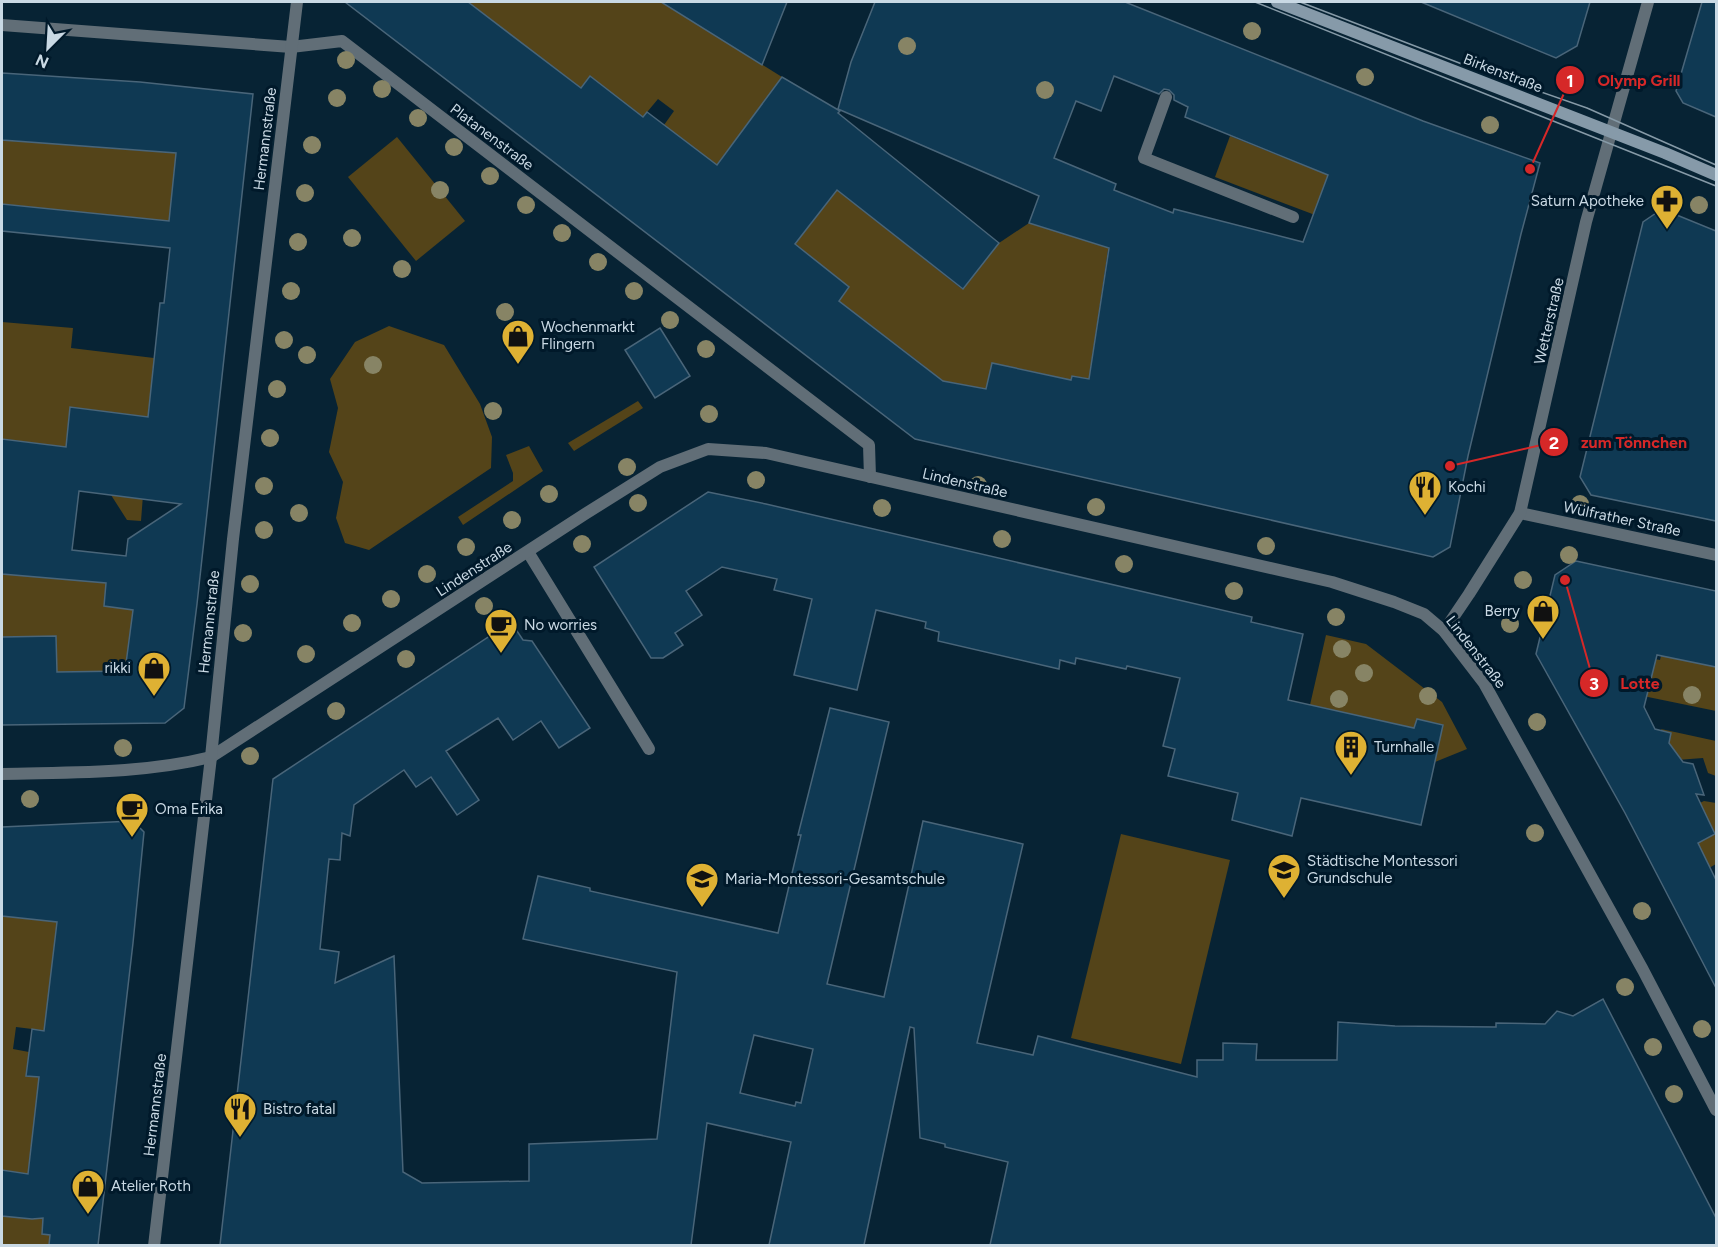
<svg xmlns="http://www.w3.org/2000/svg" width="1718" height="1247" viewBox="0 0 1718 1247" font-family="Figtree,sans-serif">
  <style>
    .green { fill: #544419 }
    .building { fill: #0f3953; stroke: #496579; stroke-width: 1.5; fill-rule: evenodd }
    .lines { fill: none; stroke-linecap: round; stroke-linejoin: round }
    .lane { stroke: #616e77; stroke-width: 12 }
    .street { stroke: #616e77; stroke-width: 12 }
    .secondary { stroke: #869aa9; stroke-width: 12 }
    .tram { stroke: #869aa7; stroke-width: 1.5 }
    .tree { fill: #878465 }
    .labels { text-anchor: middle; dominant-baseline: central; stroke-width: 6; stroke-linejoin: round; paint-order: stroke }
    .street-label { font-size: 15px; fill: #c9d9e4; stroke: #00192a }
    .poi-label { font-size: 15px; fill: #c9d9e4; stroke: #00192a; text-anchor: start }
    .leader { fill: none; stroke: #d62828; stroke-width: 2 }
    .callout-dot { fill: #d62828; stroke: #00192a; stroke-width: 2 }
    .mark-label { font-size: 18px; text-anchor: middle; font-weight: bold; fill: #fff }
    .callout-label { font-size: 16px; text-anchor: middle; font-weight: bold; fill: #d62828; stroke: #00192a; stroke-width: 6; stroke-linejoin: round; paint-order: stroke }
  </style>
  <rect width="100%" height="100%" fill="#072334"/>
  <g class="green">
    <path d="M468 2H661L782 77 707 178 690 145 664 125 674 111 658 99 643 117 590 76 581 88Z"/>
    <path d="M1230 136 1338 179 1323 218 1215 177Z"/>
    <path d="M397 137 465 221 416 261 348 177Z"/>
    <path d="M2 140 133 150 177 143 169 221 2 204Z"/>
    <path d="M837 190 962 289 999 243 1029 223 1093 243H1109L1089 379 1073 376 1071 380 993 363 986 389 938 380 923 365 839 301 849 287 795 244Z"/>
    <path d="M2 322 73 328 71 348 154 358 148 417 70 407 68 428 149 438 146 471H140L136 475 134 490 139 495H143L141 521 127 520 111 495 115 453 2 439Z"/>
    <path d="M389 326 444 345 480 404 492 437 491 468 369 550 345 543 336 518 343 482 329 452 338 408 330 379 355 342Z"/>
    <path d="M638 401 643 408 574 451 568 443Z"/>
    <path d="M529 446 543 471 463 525 458 517 513 481V473L506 455Z"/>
    <path d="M2 574 106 582 104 606 134 609 124 675 112 676 105 671 75 672 57 691 56 636 2 637Z"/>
    <path d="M1326 635 1366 644 1442 702 1467 749 1435 762 1443 725 1417 719 1414 728 1310 705Z"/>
    <path d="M1663 647 1716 658V711L1614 690 1633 655 1660 660Z"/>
    <path d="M1661 729 1716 741V776L1708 773 1703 758 1677 760Z"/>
    <path d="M1704 801 1716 803V864L1709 868 1678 813Z"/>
    <path d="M1121 834 1230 860 1181 1064 1071 1038Z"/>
    <path d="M80 858 56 1032 16 1027 13 1049 29 1052 26 1076 53 1079 35 1114 28 1174 2 1170V916L27 919 32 860Z"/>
    <path d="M2 1216 32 1219 43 1218 50 1235 49 1245H2Z"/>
  </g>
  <g class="building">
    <path d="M345 2H468L581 88 590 76 643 117 647 112 717 165 782 77 840 111 838 113 999 243 963 289 837 190 795 244 849 287 839 301 943 381 986 389 992 363 1071 380 1072 376 1089 379 1109 248 1029 223 1039 196 838 109 851 62 875 2H1125L1423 121 1540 163 1521 234 1468 456 1450 547 1433 557 915 439ZM1114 76 1159 94 1164 89 1169 90 1174 95V100L1188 107 1185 117 1328 175 1303 242 1174 209 1173 213 1114 190 1116 184 1054 158 1076 101 1101 111Z"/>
    <path d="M661 2H787L762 65Z"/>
    <path d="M1421 2H1590L1577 46 1556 58Z"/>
    <path d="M1702 2H1716V117L1683 103 1676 91Z"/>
    <path d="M2 73 140 82 253 94 197 604 184 708 165 723 2 725V637L56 636 57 672 125 671 133 610 104 606 106 583 2 574V439L66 447 70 407 148 417 160 303H164L170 248 2 231V204L169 221 176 153 2 140ZM79 491 181 504 128 539 126 556 72 550Z"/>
    <path d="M1662 209 1716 231V521L1591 495 1580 477 1643 222Z"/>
    <path d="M660 328 690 376 655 398 625 350Z"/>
    <path d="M708 492 766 504 1252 617 1251 622 1303 634 1288 700 1414 728 1417 719 1443 725 1421 825 1301 798 1292 836 1232 820 1238 793 1168 776 1175 749 1163 746 1180 678 1127 666 1126 669 1076 658 1075 664 1060 660 1059 669 938 641 939 632 925 628 926 622 876 610 857 690 794 675 812 599 774 590 777 579 722 567 686 591 702 615 675 633 683 645 663 658H651L594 567Z"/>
    <path d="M1576 561 1716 591V667L1657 655 1644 707 1655 729 1671 733 1669 743 1683 762 1693 764 1704 795 1696 794 1715 834 1698 843 1716 880V988L1625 813 1536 654 1555 575Z"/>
    <path d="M511 622 523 640 532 641 590 728 559 748 541 721 513 740 498 718 446 751 479 800 457 815 431 777 416 787 404 770 354 805 350 836 342 833 340 860 329 859 320 949 339 952 335 983 394 956 403 1172 422 1183 529 1181V1144L657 1139 677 972 523 939 538 876 590 888V891L778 933 801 835H798L830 708 889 722 827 984 884 997 923 821 1023 844 977 1043 1033 1055 1038 1036 1197 1077V1060H1223V1043L1257 1044 1256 1060H1337L1338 1022 1395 1026 1496 1027V1023L1545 1024 1557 1011 1573 1016 1603 999 1716 1218V1245H990L1008 1162 945 1147V1144L920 1138 914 1028 910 1027 864 1245H769L791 1142 707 1123 691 1245H220L273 779ZM754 1035 813 1049 801 1103 796 1102 795 1106 740 1093Z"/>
    <path d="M133 821 144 832 133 943 98 1245H49L50 1235 42 1234 43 1218 32 1219 2 1216V1170L28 1174 39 1077 26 1076 32 1029 44 1031 57 922 2 916V827Z"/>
  </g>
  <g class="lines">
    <g class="lane">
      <path d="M1166 97 1144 158 1293 217"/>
      <path d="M1611 133 1648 2"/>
      <path d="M528 552 649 749"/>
    </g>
    <g class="street">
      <path d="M2 25 291 47 342 41 869 445 870 477"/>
      <path d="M1520 513 1716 555"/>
      <path d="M1444 631 1469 594 1520 513 1586 222 1611 133"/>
      <path d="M2 774C72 772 142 774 211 757L585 514 660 467 708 449 766 453 1332 582 1394 602 1424 614 1444 631 1484 683 1643 970 1716 1110"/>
      <path d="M154 1246 211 757 233 539 297 2"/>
    </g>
    <path class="secondary" d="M1277 2 1665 153 1716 175"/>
    <g class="tram">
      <path d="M1255 2 1716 186"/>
      <path d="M1300 2 1475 69 1587 108 1716 165"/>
    </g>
  </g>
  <g class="tree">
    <circle cx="1252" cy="31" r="9"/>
    <circle cx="907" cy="46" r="9"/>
    <circle cx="346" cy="60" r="9"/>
    <circle cx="1365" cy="77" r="9"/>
    <circle cx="382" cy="89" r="9"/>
    <circle cx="1045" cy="90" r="9"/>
    <circle cx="337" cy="98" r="9"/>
    <circle cx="418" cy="118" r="9"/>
    <circle cx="1490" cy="125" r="9"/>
    <circle cx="312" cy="145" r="9"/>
    <circle cx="454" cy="147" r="9"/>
    <circle cx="490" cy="176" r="9"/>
    <circle cx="440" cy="190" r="9"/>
    <circle cx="305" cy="193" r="9"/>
    <circle cx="526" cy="205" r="9"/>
    <circle cx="1699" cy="205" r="9"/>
    <circle cx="562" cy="233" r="9"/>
    <circle cx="352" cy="238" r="9"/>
    <circle cx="298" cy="242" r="9"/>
    <circle cx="598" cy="262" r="9"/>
    <circle cx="402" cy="269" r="9"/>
    <circle cx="291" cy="291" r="9"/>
    <circle cx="634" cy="291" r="9"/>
    <circle cx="505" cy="312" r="9"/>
    <circle cx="670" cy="320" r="9"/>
    <circle cx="284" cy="340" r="9"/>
    <circle cx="706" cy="349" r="9"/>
    <circle cx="307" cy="355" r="9"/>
    <circle cx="373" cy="365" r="9"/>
    <circle cx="277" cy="389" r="9"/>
    <circle cx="493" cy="411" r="9"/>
    <circle cx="709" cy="414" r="9"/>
    <circle cx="270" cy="438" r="9"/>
    <circle cx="627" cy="467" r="9"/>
    <circle cx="756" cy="480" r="9"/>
    <circle cx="978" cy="485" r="9"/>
    <circle cx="264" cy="486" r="9"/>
    <circle cx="549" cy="494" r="9"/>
    <circle cx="638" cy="503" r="9"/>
    <circle cx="1580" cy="504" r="9"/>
    <circle cx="1096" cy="507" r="9"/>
    <circle cx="882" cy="508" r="9"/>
    <circle cx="299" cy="513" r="9"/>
    <circle cx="512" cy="520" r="9"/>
    <circle cx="264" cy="530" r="9"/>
    <circle cx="1002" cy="539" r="9"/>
    <circle cx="582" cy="544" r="9"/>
    <circle cx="1266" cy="546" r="9"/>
    <circle cx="466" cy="547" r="9"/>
    <circle cx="1569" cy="555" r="9"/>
    <circle cx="1124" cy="564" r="9"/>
    <circle cx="427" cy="574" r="9"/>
    <circle cx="1523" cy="580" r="9"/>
    <circle cx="250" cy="584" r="9"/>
    <circle cx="1234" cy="591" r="9"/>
    <circle cx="391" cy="599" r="9"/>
    <circle cx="484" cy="606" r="9"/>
    <circle cx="1336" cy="617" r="9"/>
    <circle cx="352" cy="623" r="9"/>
    <circle cx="1510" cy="624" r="9"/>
    <circle cx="243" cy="633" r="9"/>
    <circle cx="1342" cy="649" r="9"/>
    <circle cx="306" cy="654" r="9"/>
    <circle cx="406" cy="659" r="9"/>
    <circle cx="1364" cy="673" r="9"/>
    <circle cx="1692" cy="695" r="9"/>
    <circle cx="1428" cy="696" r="9"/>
    <circle cx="1339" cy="699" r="9"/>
    <circle cx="336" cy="711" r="9"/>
    <circle cx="1537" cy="722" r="9"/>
    <circle cx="123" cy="748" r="9"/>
    <circle cx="250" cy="756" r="9"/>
    <circle cx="30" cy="799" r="9"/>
    <circle cx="1535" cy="833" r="9"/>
    <circle cx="1642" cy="911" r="9"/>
    <circle cx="1625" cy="987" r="9"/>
    <circle cx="1702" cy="1029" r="9"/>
    <circle cx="1653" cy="1047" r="9"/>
    <circle cx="1674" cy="1094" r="9"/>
  </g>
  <defs>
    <symbol id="pharmacy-pin" viewBox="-11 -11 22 30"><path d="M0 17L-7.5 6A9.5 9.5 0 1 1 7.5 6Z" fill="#deb133" stroke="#00192a"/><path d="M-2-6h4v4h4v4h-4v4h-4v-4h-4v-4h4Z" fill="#111"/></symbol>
    <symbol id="shop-pin" viewBox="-11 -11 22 30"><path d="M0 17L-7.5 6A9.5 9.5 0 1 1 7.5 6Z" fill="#deb133" stroke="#00192a"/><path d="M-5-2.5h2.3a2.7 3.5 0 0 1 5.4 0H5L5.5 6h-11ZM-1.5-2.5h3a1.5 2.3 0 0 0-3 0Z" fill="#111"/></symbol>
    <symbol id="restaurant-pin" viewBox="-11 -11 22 30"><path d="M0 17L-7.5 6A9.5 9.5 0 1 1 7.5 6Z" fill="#deb133" stroke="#00192a"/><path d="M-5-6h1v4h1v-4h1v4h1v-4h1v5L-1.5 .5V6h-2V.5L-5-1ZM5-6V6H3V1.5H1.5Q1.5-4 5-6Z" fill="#111"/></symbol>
    <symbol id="cafe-pin" viewBox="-11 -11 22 30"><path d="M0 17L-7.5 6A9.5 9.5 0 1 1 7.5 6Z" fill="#deb133" stroke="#00192a"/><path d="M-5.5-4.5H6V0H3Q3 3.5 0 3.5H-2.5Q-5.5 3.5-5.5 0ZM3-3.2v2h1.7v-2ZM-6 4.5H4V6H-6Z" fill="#111"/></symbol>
    <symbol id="building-pin" viewBox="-11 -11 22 30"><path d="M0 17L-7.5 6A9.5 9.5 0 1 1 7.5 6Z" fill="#deb133" stroke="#00192a"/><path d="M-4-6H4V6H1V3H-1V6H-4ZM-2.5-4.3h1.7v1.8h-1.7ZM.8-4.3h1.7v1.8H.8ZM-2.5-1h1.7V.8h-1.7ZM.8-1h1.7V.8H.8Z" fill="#111"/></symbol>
    <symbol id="school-pin" viewBox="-11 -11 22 30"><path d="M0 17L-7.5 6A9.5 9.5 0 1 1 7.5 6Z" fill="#deb133" stroke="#00192a"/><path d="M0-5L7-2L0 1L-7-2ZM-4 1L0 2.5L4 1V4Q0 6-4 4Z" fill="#111"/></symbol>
  </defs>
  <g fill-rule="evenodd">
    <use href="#pharmacy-pin" x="1648" y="182" width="38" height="52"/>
    <use href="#shop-pin" x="499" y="317" width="38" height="52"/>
    <use href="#restaurant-pin" x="1406" y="468" width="38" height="52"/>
    <use href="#shop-pin" x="1524" y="592" width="38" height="52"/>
    <use href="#cafe-pin" x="482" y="606" width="38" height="52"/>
    <use href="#shop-pin" x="135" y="649" width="38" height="52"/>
    <use href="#building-pin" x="1332" y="728" width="38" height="52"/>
    <use href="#cafe-pin" x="113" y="790" width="38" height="52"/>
    <use href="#school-pin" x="1265" y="851" width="38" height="52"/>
    <use href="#school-pin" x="683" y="860" width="38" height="52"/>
    <use href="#restaurant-pin" x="221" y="1090" width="38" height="52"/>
    <use href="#shop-pin" x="69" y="1167" width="38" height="52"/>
  </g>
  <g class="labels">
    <g class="street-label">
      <text transform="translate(1503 73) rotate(21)">Birkenstraße</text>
      <text transform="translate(492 137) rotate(37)">Platanenstraße</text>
      <text transform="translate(265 139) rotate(-83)">Hermannstraße</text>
      <text transform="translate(1549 321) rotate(-77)">Wetterstraße</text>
      <text transform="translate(965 483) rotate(13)">Lindenstraße</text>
      <text transform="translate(1622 519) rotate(12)">Wülfrather Straße</text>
      <text transform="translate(474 569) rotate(-33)">Lindenstraße</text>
      <text transform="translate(209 622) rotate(-84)">Hermannstraße</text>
      <text transform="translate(1476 652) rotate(52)">Lindenstraße</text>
      <text transform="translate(155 1105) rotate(-83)">Hermannstraße</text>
    </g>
    <g class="poi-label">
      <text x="1644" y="201" text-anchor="end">Saturn Apotheke</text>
      <text x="541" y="327">Wochenmarkt<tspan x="541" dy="17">Flingern</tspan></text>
      <text x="1448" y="487">Kochi</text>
      <text x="1520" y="611" text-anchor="end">Berry</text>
      <text x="524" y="625">No worries</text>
      <text x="131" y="668" text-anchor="end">rikki</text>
      <text x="1374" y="747">Turnhalle</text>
      <text x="155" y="809">Oma Erika</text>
      <text x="1307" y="861">Städtische Montessori<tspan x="1307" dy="17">Grundschule</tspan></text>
      <text x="725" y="879">Maria-Montessori-Gesamtschule</text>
      <text x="263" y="1109">Bistro fatal</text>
      <text x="111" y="1186">Atelier Roth</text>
    </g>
  </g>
  <path class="leader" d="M1530 169L1570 80M1450 466L1554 442M1565 580L1594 683"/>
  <g class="callout-dot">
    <circle cx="1530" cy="169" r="6"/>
    <circle cx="1450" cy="466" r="6"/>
    <circle cx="1565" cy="580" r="6"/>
    <circle cx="1570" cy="80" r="15"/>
    <circle cx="1554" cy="442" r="15"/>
    <circle cx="1594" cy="683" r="15"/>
  </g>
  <g class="mark-label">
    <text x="1570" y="87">1</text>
    <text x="1554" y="449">2</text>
    <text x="1594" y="690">3</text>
  </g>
  <g class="callout-label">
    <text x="1639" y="86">Olymp Grill</text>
    <text x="1634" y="448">zum Tönnchen</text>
    <text x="1640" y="689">Lotte</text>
  </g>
  <rect width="1718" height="1247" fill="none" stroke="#c9d9e4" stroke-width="6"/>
  <g transform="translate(48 48) rotate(204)" stroke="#00192a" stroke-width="4.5" paint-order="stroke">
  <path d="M0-4.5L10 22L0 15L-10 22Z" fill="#c9d9e4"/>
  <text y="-9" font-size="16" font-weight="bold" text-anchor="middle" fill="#c9d9e4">N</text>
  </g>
</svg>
